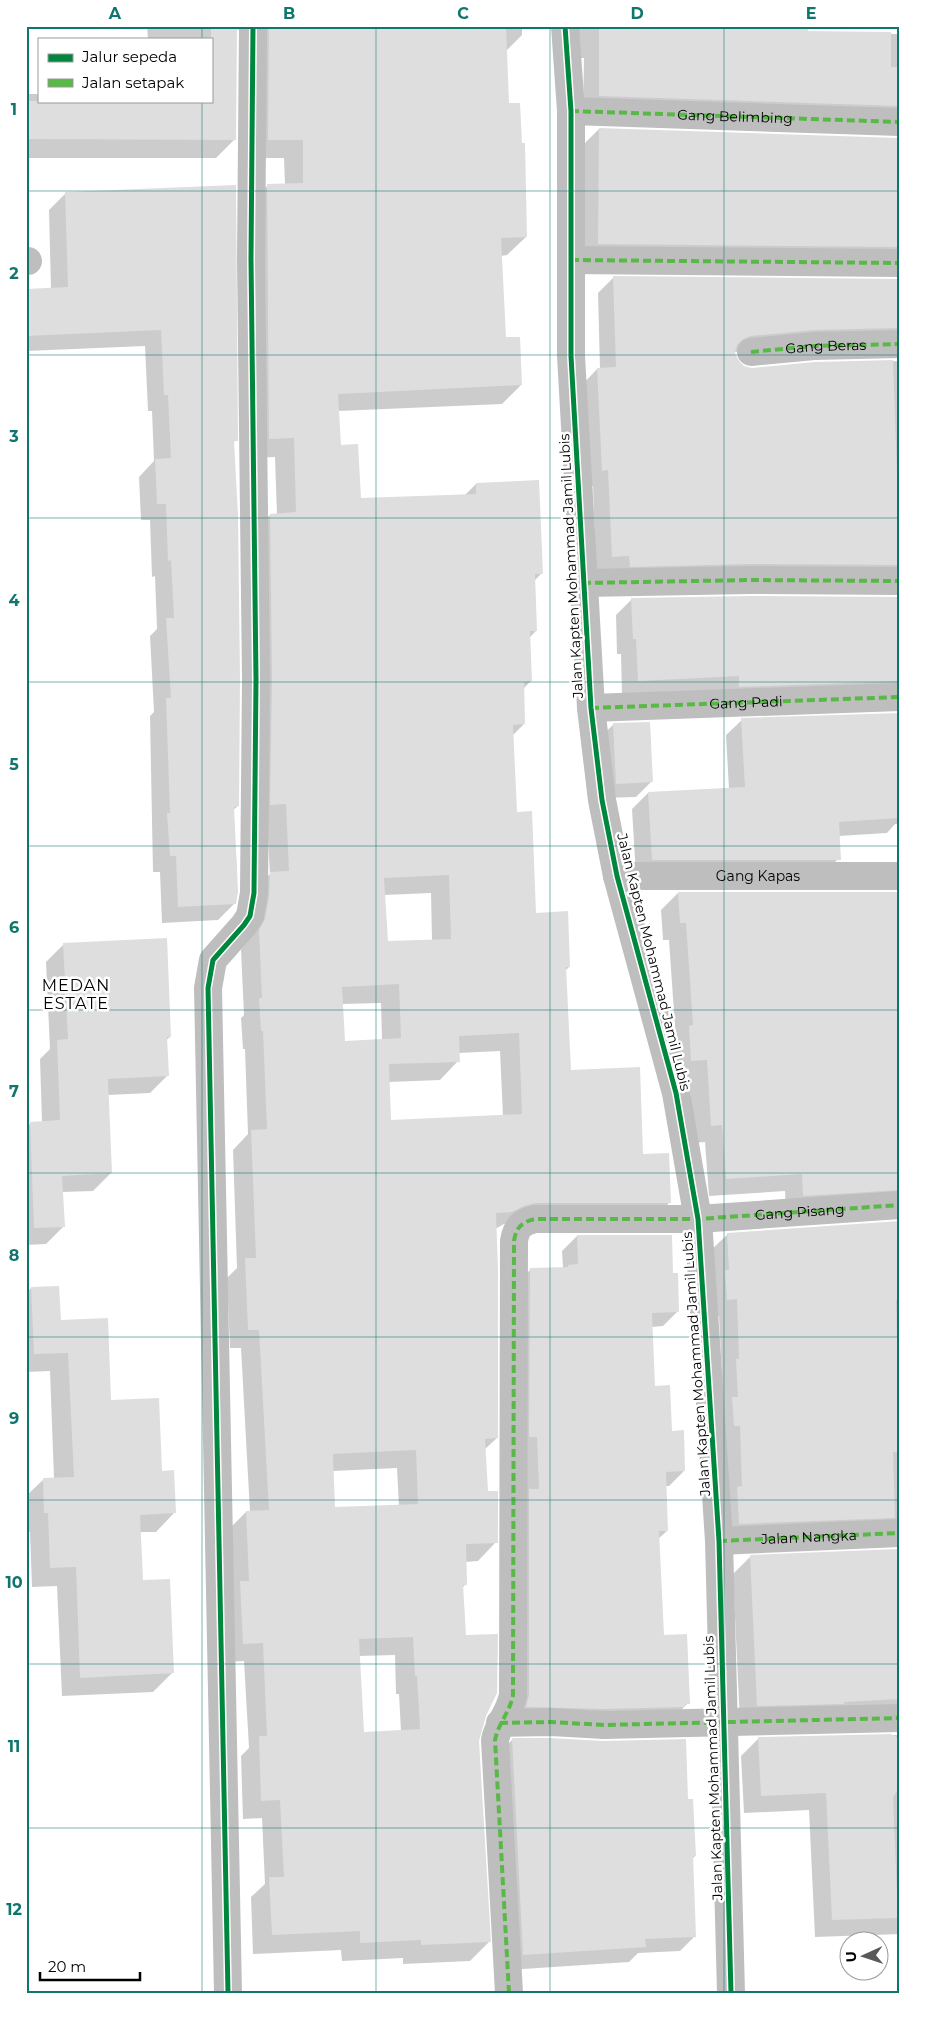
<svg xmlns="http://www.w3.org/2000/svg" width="926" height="2019" viewBox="0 0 926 2019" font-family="Montserrat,sans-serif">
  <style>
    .shadow { fill: #0003; fill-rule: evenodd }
    .building { fill: #dedede; fill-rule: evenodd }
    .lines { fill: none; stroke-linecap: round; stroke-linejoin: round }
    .minor { stroke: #bebebe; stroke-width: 28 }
    .quiet { stroke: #58b947; stroke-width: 4; stroke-dasharray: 8 4; stroke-linecap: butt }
    .cycleway-casing { stroke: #fff; stroke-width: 8 }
    .cycleway { stroke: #00873e; stroke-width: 5 }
    .grid { fill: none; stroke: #0f766e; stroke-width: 1; stroke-opacity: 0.55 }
    .labels { text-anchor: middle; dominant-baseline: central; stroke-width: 5; stroke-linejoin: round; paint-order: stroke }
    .street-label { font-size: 14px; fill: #000; stroke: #fff }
    .quarter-label { font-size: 16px; letter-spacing: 1px; fill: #000; stroke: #fff }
    .neatline { fill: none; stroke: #0f766e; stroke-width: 2 }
    .grid-label { font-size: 16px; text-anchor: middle; font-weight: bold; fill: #0f766e }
  </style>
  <rect width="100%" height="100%" fill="#fff"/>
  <g class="shadow">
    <path d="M147 26H522V35L506 51 508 104 526 237 507 255 501 256 504 339 521 385 502 404 338 411 339 446 360 500 464 496 476 484 542 573 534 581 536 631 529 638 531 681 523 689 524 724 512 736 515 813 535 914 569 967 565 971 569 1072 642 1155 669 1203 651 1222H515L504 1224 495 1229 497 1438 484 1450 487 1492 496 1542 478 1561 465 1562 466 1584 462 1588 465 1637 485 1715 478 1740 489 1942 470 1961 403 1964V1958L342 1961 341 1950 253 1954 251 1897 265 1884 262 1818 243 1819 241 1756 249 1748 244 1661 225 1662 227 1531 246 1512H250L241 1348H230L227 1278 237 1268 233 1150 248 1134 245 1049H243L241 1018 244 1015 241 950 247 939 252 892 270 874 251 534 270 515H277L275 457 250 458 249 204 268 185H285L284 158H249L242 31 236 29 235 139 216 158H26V94H39V101H211V39H148ZM431 893 432 940 387 942 384 895ZM381 1003 382 1040 343 1042 341 1004ZM500 1051 503 1116 390 1121 388 1082 440 1080 458 1061V1053ZM397 1468 399 1506 334 1508 333 1471ZM395 1655 396 1694H399L401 1731 363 1733 359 1656Z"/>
    <path d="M578 26H807V33L900 34V137L898 131 583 112 584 58H578Z"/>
    <path d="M599 129 900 139V277L898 272 583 260V145Z"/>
    <path d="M235 187 236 440 233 443 238 806 233 810 237 873 235 903 218 920 162 923 160 872H153L150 716 154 712 150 636 157 629 155 576 152 577 150 520H141L139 477 154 461 152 411H148L145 346 26 351V290L51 289 49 210 65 194Z"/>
    <path d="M614 277 900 280V359L898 352 797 346 735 352 734 354 737 361 744 367 752 369 815 363 900 361V596L898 589 596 572 593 486H586L582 385 597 369H600L598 293Z"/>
    <path d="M900 598V711L897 704 622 696 621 654H617L616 615 632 599Z"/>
    <path d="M900 714V824H895L887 833 839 836 840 857 824 873 636 876 632 809 648 793 729 789 726 735 742 720Z"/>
    <path d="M614 724 651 782 636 797 601 798 598 739Z"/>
    <path d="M678 893 900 904V1211L786 1213 785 1191 709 1196 705 1142 694 1143 689 1077 674 1078 676 1041 669 940H663L661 910Z"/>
    <path d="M64 944 170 1037 166 1040 168 1075 150 1093 108 1095 111 1173 93 1191 62 1192 64 1226 46 1244 26 1245V1127L31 1123 42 1122 40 1059 50 1049 46 962Z"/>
    <path d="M900 1222V1934L815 1937 809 1810 744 1813 741 1756 759 1738 898 1735 896 1727 740 1723 733 1574 751 1556 899 1550 896 1542 722 1541V1375L719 1316 710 1317V1251L728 1234Z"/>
    <path d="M577 1236 672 1274 678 1311 663 1326 651 1327 653 1387 684 1471 669 1486H665L667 1531 658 1539 662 1636 688 1703 673 1718 512 1722 515 1285 530 1270 563 1268 562 1251Z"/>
    <path d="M31 1288 60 1322 110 1402 160 1472 174 1513 156 1532H140L142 1581 172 1673 153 1692 62 1696 57 1586 32 1587 30 1532H26V1496L43 1480 54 1479 50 1371 26 1372V1294Z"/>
    <path d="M512 1740 687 1801 695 1856 692 1859 695 1936 680 1951 638 1953 629 1962 508 1970 497 1755Z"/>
  </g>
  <g class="building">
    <path d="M211 26H237L236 140 26 139V101H211Z"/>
    <path d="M269 26H506L509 103H520L522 143H525L527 237 501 238 506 337H520L522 385 338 394 341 445 358 444 361 498 476 494V483L539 480 543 574H535L537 631H530L532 681 524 682 525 724 513 725 517 812 532 811 536 913 568 911 570 967H566L571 1070 640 1067 643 1154 669 1153 671 1203H535L524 1206 512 1212 496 1213 498 1270V1438L485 1439 488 1491H498V1543L466 1544 467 1585H463L466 1635 498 1634 497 1693 486 1716 479 1741 491 1942 421 1945V1940L360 1943V1931L272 1935 269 1877H284L280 1800 261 1801 259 1736H267L263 1643 243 1644 240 1581H249L246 1511 269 1510 259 1330H248L245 1258H256L251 1130 267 1129 263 1031H261L259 998H262L259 930 265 919 269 896 270 872 289 871 286 804 270 805 272 679 270 514 296 512 294 438 269 439 267 184 303 183V140H268ZM449 875 451 939 388 941 384 878ZM399 984 401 1038 345 1041 342 987ZM519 1033 522 1114 391 1120 389 1064 460 1062 459 1036ZM416 1450 418 1504 335 1507 333 1454ZM413 1637 415 1676H417L420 1729 364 1732 359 1639Z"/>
    <path d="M599 26H808V31L891 32V67H900V106L599 96Z"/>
    <path d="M599 128 900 138V247L598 244Z"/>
    <path d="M236 185 238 441H234L238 515 240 679 239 806 234 807 238 892 236 904 178 907 176 856H170L167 813H170L166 698H171L166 618H174L171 560 168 561 166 504H157L155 459 171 458 168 395H164L161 330 26 336V289L68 287 65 192Z"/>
    <path d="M613 276 900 279V328L814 330 750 336 742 340 737 345 735 353 739 361 744 366 752 368 815 362 893 360 897 474H900V565L750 564 630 567 629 556 612 557 608 470 602 471 597 368 616 367Z"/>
    <path d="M750 596 900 597 898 681 739 687V676L638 681 636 639H633L631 598Z"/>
    <path d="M900 713V818L839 822 841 860H652L648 792 745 787 741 718Z"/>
    <path d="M650 722 653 782 616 784 613 723Z"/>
    <path d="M678 892H900V1190L803 1196 802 1174 726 1179 722 1125 711 1126 707 1060 691 1061 689 1026 693 1025 686 923H680Z"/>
    <path d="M167 938 171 1037H167L169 1076 108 1079 112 1173 62 1176 65 1227 34 1228 30 1122 60 1120 57 1040 68 1039 63 943Z"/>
    <path d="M900 1221V1300H896L900 1452H893L895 1518 739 1524 737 1487 742 1486 740 1426H734L732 1397H738L736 1359H739L737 1299 727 1300 725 1270H729L727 1233Z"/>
    <path d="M577 1235H672L673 1273H678L679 1312 652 1313 655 1386 670 1385 672 1431 684 1430 685 1471 666 1472 668 1531H659L664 1635 687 1634 690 1704H685V1707L604 1709 526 1707 529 1695V1489H539L537 1437H529L530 1268 568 1267V1265L578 1264Z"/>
    <path d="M59 1286 61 1320 108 1318 111 1400 159 1398 162 1471 174 1470 176 1513 140 1515 143 1580 170 1579 174 1673 80 1678 76 1567 50 1568 48 1513H44L43 1478 74 1477 68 1353 34 1354 31 1287Z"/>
    <path d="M897 1549V1554H900V1699L843 1702 845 1704 757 1706 750 1555Z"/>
    <path d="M891 1734 900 1739V1786L893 1797 898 1918 832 1920 826 1793 761 1796 758 1737Z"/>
    <path d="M512 1738H551L604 1741 686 1739 688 1799H693L696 1856H693L696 1937 645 1939 646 1947 523 1955Z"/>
  </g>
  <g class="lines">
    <g class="minor">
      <path d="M565 26 571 111V356L591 708 602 800 617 876 676 1093 698 1219 719 1541 731 1993"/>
      <path id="s1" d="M571 111 900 122"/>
      <path d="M571 260 900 263"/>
      <path d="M26 261H28"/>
      <path d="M751 352 814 346 900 344"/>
      <path d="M583 583 750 580 900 581"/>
      <path id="s2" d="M591 708 900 697"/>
      <path id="s3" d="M617 876H900"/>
      <path id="s4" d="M719 1541 900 1533"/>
      <path d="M500 1723 551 1722 604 1725 900 1718"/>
      <path d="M228 1993 208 988 213 960 244 925 250 916 254 893 256 679 251 259 253 26"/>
      <path id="s5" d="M509 1993 495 1740C498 1724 510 1712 513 1695L514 1241C516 1228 521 1222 535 1219H698L900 1205"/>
    </g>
    <g class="quiet">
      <path d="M571 111 900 122"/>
      <path d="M571 260 900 263"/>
      <path id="s6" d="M751 352 814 346 900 344"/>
      <path d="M583 583 750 580 900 581"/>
      <path d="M591 708 900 697"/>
      <path d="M719 1541 900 1533"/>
      <path d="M500 1723 551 1722 604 1725 900 1718"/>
      <path d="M509 1993 495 1740C498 1724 510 1712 513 1695L514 1241C516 1228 521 1222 535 1219H698L900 1205"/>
    </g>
    <defs>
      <g id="cycleway">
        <path d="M565 26 571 111V356L591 708 602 800 617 876 676 1093 698 1219 719 1541 731 1993"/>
        <path d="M228 1993 208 988 213 960 244 925 250 916 254 893 256 679 251 259 253 26"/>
      </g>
    </defs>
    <use href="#cycleway" class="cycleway-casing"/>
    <use href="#cycleway" class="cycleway"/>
  </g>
  <path class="grid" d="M202 26V39M376 26V1993M550 26V1993M724 26V1993M202 101V1993M26 191H900M26 355H900M26 518H900M26 682H900M26 846H900M26 1010H900M26 1173H900M26 1337H900M26 1500H900M26 1664H900M26 1828H900"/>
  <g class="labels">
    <g class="street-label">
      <text stroke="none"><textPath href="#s1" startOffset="164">Gang Belimbing</textPath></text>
      <text stroke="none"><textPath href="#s6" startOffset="75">Gang Beras</textPath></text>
      <text transform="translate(571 566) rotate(-93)">Jalan Kapten Mohammad Jamil Lubis</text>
      <text stroke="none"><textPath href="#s2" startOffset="155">Gang Padi</textPath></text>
      <text stroke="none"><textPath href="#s3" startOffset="141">Gang Kapas</textPath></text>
      <text transform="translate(654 962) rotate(76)">Jalan Kapten Mohammad Jamil Lubis</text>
      <text stroke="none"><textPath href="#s5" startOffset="1054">Gang Pisang</textPath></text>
      <text transform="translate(696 1364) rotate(-94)">Jalan Kapten Mohammad Jamil Lubis</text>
      <text stroke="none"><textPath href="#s4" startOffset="90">Jalan Nangka</textPath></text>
      <text transform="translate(713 1768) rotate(-92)">Jalan Kapten Mohammad Jamil Lubis</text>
    </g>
    <g class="quarter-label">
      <text x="76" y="985">MEDAN<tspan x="76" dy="18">ESTATE</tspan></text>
    </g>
  </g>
  <rect width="926" height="2019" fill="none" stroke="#ffffff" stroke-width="55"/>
  <rect x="38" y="38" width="175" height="65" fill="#ffffff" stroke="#999999"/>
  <rect x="48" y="54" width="25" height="8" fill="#00873e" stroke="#999999"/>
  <text x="82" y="62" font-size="15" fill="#000000">Jalur sepeda</text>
  <rect x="48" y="79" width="25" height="8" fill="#58b947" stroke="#999999"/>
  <text x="82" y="88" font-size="15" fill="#000000">Jalan setapak</text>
  <g transform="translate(864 1956) rotate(267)"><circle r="24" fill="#ffffff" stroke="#999999"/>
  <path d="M0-4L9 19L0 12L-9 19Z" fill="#595959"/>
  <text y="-8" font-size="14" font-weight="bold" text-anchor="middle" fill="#000000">U</text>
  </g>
  <path d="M40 1972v8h100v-8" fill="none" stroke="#000000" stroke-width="2.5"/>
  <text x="48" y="1972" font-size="15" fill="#000000" stroke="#ffffff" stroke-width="4" paint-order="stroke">20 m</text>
  <rect x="28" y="28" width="870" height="1964" class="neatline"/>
  <g class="grid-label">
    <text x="115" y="19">A</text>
    <text x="289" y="19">B</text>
    <text x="463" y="19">C</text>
    <text x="637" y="19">D</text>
    <text x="811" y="19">E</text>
    <text x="14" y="115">1</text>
    <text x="14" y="279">2</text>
    <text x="14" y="442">3</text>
    <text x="14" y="606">4</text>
    <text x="14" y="770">5</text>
    <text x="14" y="933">6</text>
    <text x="14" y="1097">7</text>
    <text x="14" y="1261">8</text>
    <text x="14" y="1424">9</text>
    <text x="14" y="1588">10</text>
    <text x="14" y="1752">11</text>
    <text x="14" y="1915">12</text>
  </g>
</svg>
